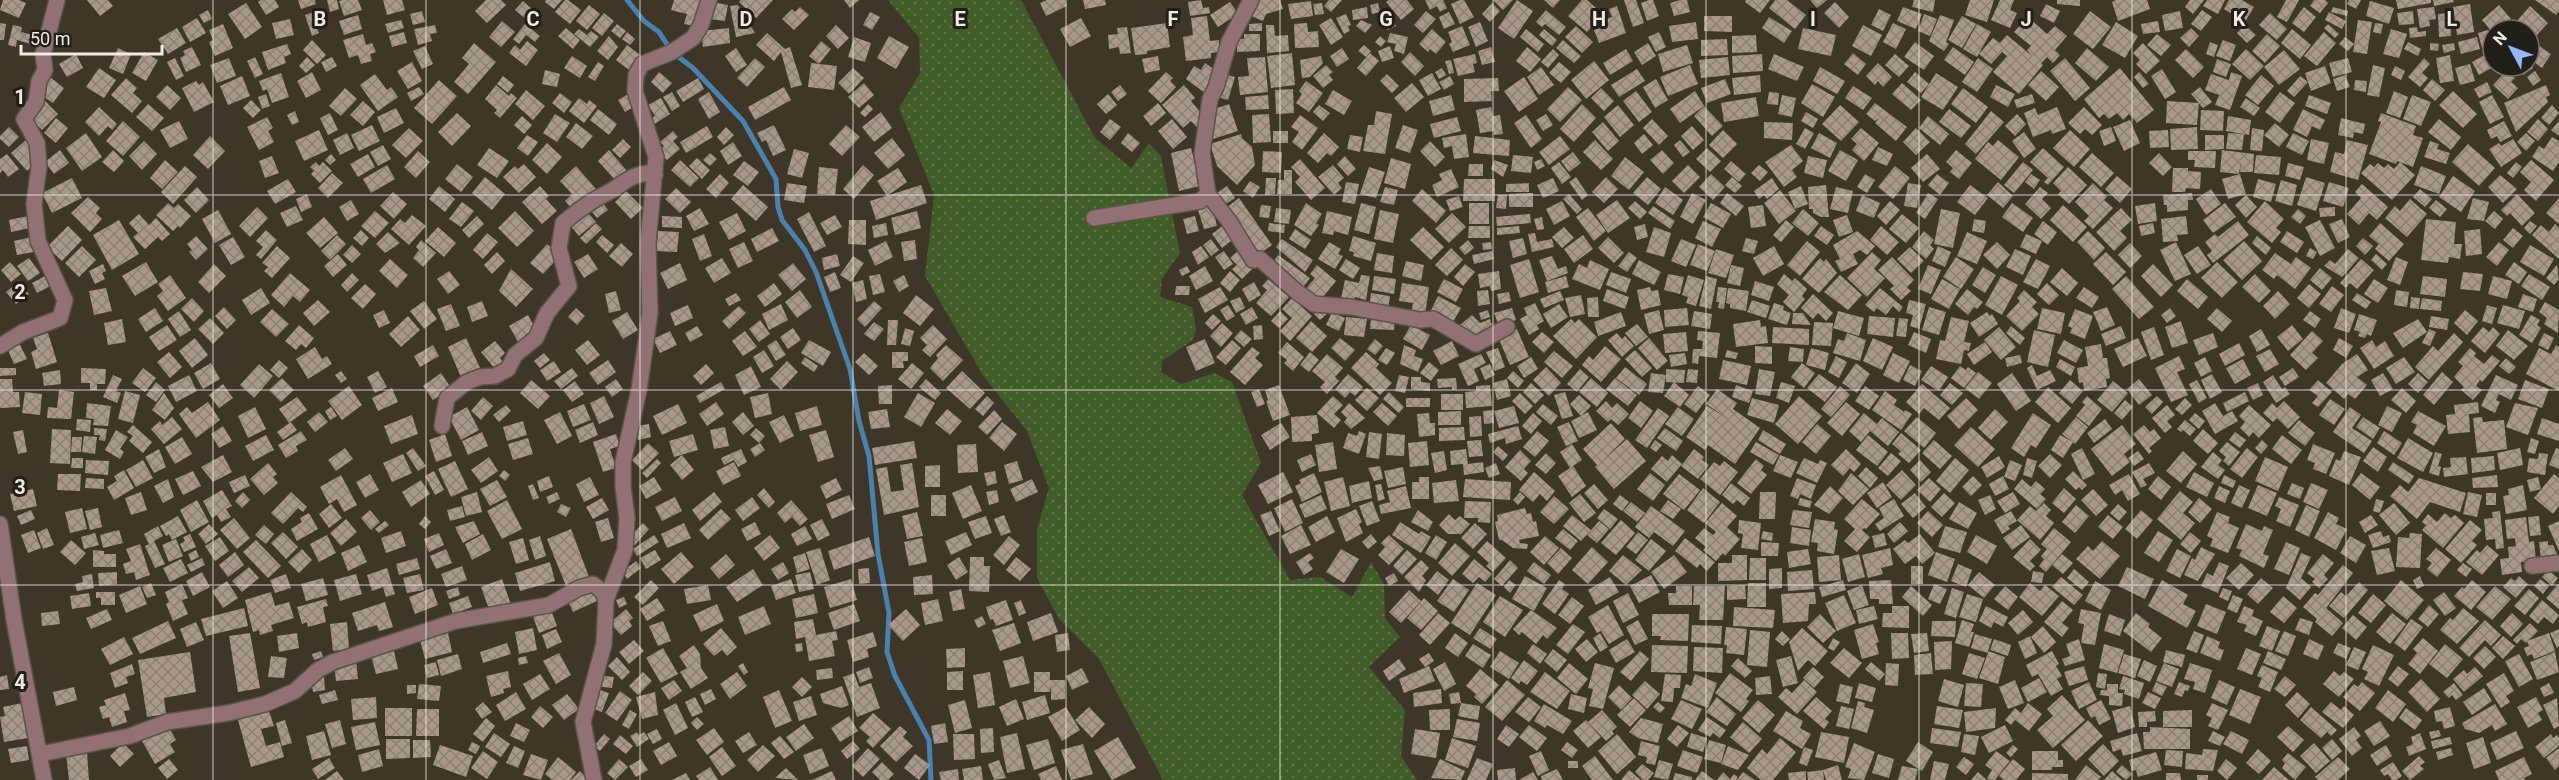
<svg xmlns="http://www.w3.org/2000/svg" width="2559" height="780" viewBox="0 0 2559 780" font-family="Roboto,sans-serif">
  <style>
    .grass { fill: url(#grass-dots) }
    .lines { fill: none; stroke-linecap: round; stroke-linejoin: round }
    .stream { stroke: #4b81ae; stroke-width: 5 }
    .building { fill: url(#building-cross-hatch) }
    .minor-casing { stroke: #5b5346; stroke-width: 18 }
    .minor { stroke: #917173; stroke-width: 15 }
    .grid { fill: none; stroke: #f1ece3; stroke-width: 1.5; stroke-opacity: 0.55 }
    .grid-label { font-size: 20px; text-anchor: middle; font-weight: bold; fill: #f1ece3; stroke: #221e18; stroke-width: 6; stroke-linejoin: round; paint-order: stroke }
  </style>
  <defs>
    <pattern id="grass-dots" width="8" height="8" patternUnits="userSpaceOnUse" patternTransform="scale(1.5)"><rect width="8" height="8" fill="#415c28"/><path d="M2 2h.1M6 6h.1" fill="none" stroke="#5d7447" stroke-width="1.8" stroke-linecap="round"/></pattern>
    <pattern id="building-cross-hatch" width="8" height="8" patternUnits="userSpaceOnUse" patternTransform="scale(1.5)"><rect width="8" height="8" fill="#a8988c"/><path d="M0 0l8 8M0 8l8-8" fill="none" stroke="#8b8076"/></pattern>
  </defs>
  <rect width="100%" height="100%" fill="#3e3628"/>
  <path class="grass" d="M888 0H1021L1095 138 1131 168 1149 143 1161 156 1180 253 1162 279 1160 297 1192 307 1196 329 1193 340 1162 361 1161 372 1181 384 1214 373 1232 382 1261 463 1242 495 1290 580 1320 577 1352 597 1371 562 1384 584 1385 618 1400 637 1369 667 1405 710 1401 756 1417 780H1163L1099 659 1059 619 1037 578V529L1049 488 1027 431 984 377 925 276 934 195 899 108 920 73 919 38Z"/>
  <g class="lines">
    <path class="stream" d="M627 0 644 21 659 32 672 52 693 68 743 121 776 179 778 207 782 220 805 250 816 272 850 369 859 421 869 456 878 554 889 613 887 652 895 676 929 740 931 780"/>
  </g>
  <g class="building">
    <path d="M3 0H19L26 3 19 18 0 10Z"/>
    <path d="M87 0H108L113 6 100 16Z"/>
    <path d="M261 0H275L279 7 266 15 258 2Z"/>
    <path d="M298 0H315L316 4 301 9Z"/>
    <path d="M327 0H337L339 9 330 12Z"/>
    <path d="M343 0H358L362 10 344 16 339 1Z"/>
    <path d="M383 0H402L405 10 387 15Z"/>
    <path d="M486 0H501L506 5 487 23 475 11Z"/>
    <path d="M546 0H562L554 9 545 2Z"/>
    <path d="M565 0H568L581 10 570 24 555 12Z"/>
    <path d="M674 0H701L694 26 684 24 687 14 671 10Z"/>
    <path d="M741 0H773L756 18 739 2Z"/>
    <path d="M844 0H859L850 8Z"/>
    <path d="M1047 0H1065L1067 6 1046 16 1040 3Z"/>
    <path d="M1083 0H1105L1106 5 1085 9Z"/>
    <path d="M1201 0 1203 8 1209 7 1210 13 1190 16 1188 2Z"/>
    <path d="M1258 0H1280L1283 9 1266 14 1263 21 1251 16Z"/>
    <path d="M1329 0H1342L1331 12 1324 6Z"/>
    <path d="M1389 0H1407L1414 9 1401 20 1386 2Z"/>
    <path d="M1425 0H1443L1447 8 1440 12 1437 6 1430 10Z"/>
    <path d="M1460 0H1464L1474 17 1460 24 1451 4Z"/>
    <path d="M1493 0H1513L1503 10Z"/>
    <path d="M1517 0 1533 11 1514 39 1498 28Z"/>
    <path d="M1544 0H1560L1553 8Z"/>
    <path d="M1582 0H1587L1596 8 1591 14 1598 20 1587 32 1568 16Z"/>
    <path d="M1624 0H1636L1644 23 1633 27Z"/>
    <path d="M1649 0H1653L1659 16 1647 21 1641 3Z"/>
    <path d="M1680 0H1687L1690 12 1674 16 1670 3Z"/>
    <path d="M1746 0H1770L1760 13 1745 2Z"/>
    <path d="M1775 0H1787L1806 15 1795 29 1769 8Z"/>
    <path d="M1810 0H1827L1817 8Z"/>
    <path d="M1914 0H1935L1933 12 1912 7Z"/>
    <path d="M1970 0H1994L1987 22 1965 15Z"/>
    <path d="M2000 0H2014L2010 10 2017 13 2010 28 1991 20Z"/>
    <path d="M2057 0H2080V6L2057 4Z"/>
    <path d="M2116 0H2147L2150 9 2118 21 2112 2Z"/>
    <path d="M2190 0H2204L2193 14 2185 7Z"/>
    <path d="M2207 0H2225L2218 14 2203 6Z"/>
    <path d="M2229 0H2242L2254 7 2245 22 2224 9Z"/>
    <path d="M2286 0H2299L2287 22 2277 17Z"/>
    <path d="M2314 0H2325L2328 3 2320 13 2310 6Z"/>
    <path d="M2349 0H2361L2356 9 2347 4Z"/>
    <path d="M2396 0H2431V3L2398 9Z"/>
    <path d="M2433 0H2453L2454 2 2434 6Z"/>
    <path d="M2535 0H2559V11L2556 15Z"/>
    <path d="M523 1 535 12 528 21 515 10Z"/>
    <path d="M1311 1 1313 16 1291 19 1288 4Z"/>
    <path d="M2370 1 2394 8 2389 24 2366 16Z"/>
    <path d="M712 2 728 5 725 21 709 19Z"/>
    <path d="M1230 2 1238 14 1218 27 1210 15Z"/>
    <path d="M1835 2 1849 17 1839 28 1824 13Z"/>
    <path d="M246 3 262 27 245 39 228 14Z"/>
    <path d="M1322 3 1324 14 1315 15 1313 4Z"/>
    <path d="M1378 3 1380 12 1372 14 1370 5Z"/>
    <path d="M1492 3 1500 11 1490 22 1482 14Z"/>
    <path d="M2046 4 2060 11 2054 23 2040 16Z"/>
    <path d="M2470 4 2474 32 2457 35 2453 7Z"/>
    <path d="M589 5 600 14 587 30 576 21Z"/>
    <path d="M738 5 755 33 736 37 730 6Z"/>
    <path d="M2499 5 2511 19 2499 30H2493V33L2482 20Z"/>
    <path d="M1617 6 1626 33 1599 43 1594 30 1603 27 1601 21 1612 17 1609 9Z"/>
    <path d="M2530 6 2548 23 2535 37 2517 21Z"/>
    <path d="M800 7 809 15 794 30 782 19 792 9 795 12Z"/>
    <path d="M1367 7 1368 18 1353 20 1352 10Z"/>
    <path d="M1903 7 1922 14 1916 29 1897 21Z"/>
    <path d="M2304 7 2316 17 2304 32 2292 23Z"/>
    <path d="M2333 7 2348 11 2347 16 2331 12Z"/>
    <path d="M2434 7 2436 19 2429 20 2430 26 2420 28 2417 9Z"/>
    <path d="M1879 9 1891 15 1883 31 1871 25Z"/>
    <path d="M208 10 212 19 204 23 199 15Z"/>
    <path d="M320 10 324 21 316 25 319 33 312 36 305 15Z"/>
    <path d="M1546 10 1566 27 1559 35 1545 24 1542 27 1536 22Z"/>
    <path d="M2202 10 2212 17 2201 31 2191 24Z"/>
    <path d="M422 11 425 22 413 25 410 14Z"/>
    <path d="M1426 11 1436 19 1423 33 1414 25Z"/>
    <path d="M2090 11 2111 27 2093 49 2073 34Z"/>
    <path d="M2180 11 2183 28 2165 31 2162 15Z"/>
    <path d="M2413 11 2414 24 2399 25 2397 13Z"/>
    <path d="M870 12 880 17 872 30 863 25Z"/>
    <path d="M1390 12 1396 26 1387 30 1381 16Z"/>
    <path d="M1449 12 1455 24 1444 29 1439 17Z"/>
    <path d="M2329 12 2346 21 2342 29 2325 20Z"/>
    <path d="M604 13 614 21 602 36 592 28Z"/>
    <path d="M2270 13 2287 29 2277 40 2259 25Z"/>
    <path d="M2450 13 2451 36 2439 37 2438 14Z"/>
    <path d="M1346 14 1351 25 1348 26 1350 31 1344 34 1336 18Z"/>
    <path d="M1924 14 1937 19 1930 36 1918 31Z"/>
    <path d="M358 15 362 29 344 35 339 21Z"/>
    <path d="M1940 15 1954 20 1946 42 1949 44 1944 51 1929 41Z"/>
    <path d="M1207 16 1210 41 1219 40 1220 52 1211 53V58L1186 61 1183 37 1193 35 1191 18Z"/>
    <path d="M1704 16H1732V32L1704 31Z"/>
    <path d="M1962 16 1976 24 1962 48 1948 40Z"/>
    <path d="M1769 17 1792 31 1784 43 1762 28Z"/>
    <path d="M2028 17 2047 34 2055 26 2067 36 2055 50 2060 55 2053 63 2047 57 2041 64 2043 65 2019 94 1993 72 2007 56 2002 52 1991 64 1979 54 1993 38 2000 43 2007 35 2032 56 2027 50 2031 46 2014 32Z"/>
    <path d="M197 18 206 33 190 42 182 27Z"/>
    <path d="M1081 18 1091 36 1070 47 1060 29Z"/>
    <path d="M1331 18 1343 37 1331 45 1319 25Z"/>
    <path d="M290 19 294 35 276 39 272 23Z"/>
    <path d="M401 20 404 28 388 33 385 24Z"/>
    <path d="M1361 20 1372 25 1365 33 1356 26Z"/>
    <path d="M2358 20 2372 22 2367 54 2353 52Z"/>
    <path d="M502 21 515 32 501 47 489 37Z"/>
    <path d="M2158 21 2160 32 2143 34 2141 24Z"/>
    <path d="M1480 22 1488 41 1476 47 1468 27Z"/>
    <path d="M1696 22 1698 39 1672 42 1669 26Z"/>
    <path d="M2116 22 2138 36 2125 58 2102 45Z"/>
    <path d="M0 23 6 24 4 40H0Z"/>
    <path d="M1167 23 1170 47 1147 51V54L1135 55 1131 28Z"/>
    <path d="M1262 23V31H1249V24Z"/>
    <path d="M1307 23 1308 32 1318 31 1319 47 1295 48 1294 24Z"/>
    <path d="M1893 23 1906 29 1896 49 1883 42Z"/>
    <path d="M2375 23 2383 24 2381 34 2373 32Z"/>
    <path d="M223 24 233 48 215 56 209 42 213 40 209 30Z"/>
    <path d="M525 24 540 36 535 42 526 35 519 44 513 39Z"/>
    <path d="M617 24 626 31 620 38 611 31Z"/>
    <path d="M1977 24 1991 32 1977 57 1963 49Z"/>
    <path d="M2328 24 2339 34 2335 38 2324 28Z"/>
    <path d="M13 25 22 27 21 32 33 35 31 44 17 40 16 47 8 45Z"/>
    <path d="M435 25 437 33 430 34 432 41 418 45 414 29Z"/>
    <path d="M836 25 849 38 838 49 826 36Z"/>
    <path d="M1266 25H1274L1275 36 1288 35 1289 51 1267 53Z"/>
    <path d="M1863 25 1882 35 1871 56 1852 46Z"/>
    <path d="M2245 25 2256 35 2247 43 2237 33Z"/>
    <path d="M1462 26 1470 45 1453 52 1449 44 1452 42 1448 32Z"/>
    <path d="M1576 26 1593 42 1582 53 1565 37Z"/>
    <path d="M1127 27 1131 53 1120 54 1119 47 1109 49 1108 35 1118 34 1117 28Z"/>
    <path d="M2417 27 2418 32 2426 31V36L2410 38 2409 28Z"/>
    <path d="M177 28 186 43 168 54 158 39Z"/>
    <path d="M566 28 580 40 573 49 558 36Z"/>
    <path d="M729 28 730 43 703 47 701 31Z"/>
    <path d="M1803 28 1836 35 1831 56 1798 49Z"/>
    <path d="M2191 28 2199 36 2189 47 2180 38Z"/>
    <path d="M579 29 587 35 591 31 599 37 590 47 574 34Z"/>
    <path d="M1432 29 1446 42 1436 54 1430 49 1428 52 1419 44Z"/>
    <path d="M1526 29 1544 44 1538 52 1520 37Z"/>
    <path d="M1544 29 1557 40 1552 46 1539 35Z"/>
    <path d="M2292 29 2311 45 2300 59 2281 43Z"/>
    <path d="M2391 29 2407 34 2399 58 2383 54Z"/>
    <path d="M2488 30 2492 45 2482 48 2478 33Z"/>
    <path d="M404 32 407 43 392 47 389 36Z"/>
    <path d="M627 32 635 39 630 45 622 39Z"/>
    <path d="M1659 32 1666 47 1656 52 1648 37Z"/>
    <path d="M2324 32 2336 43 2317 66 2304 56Z"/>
    <path d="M767 33 785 49 790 47 802 85 791 88 781 52 774 61 756 45Z"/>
    <path d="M1390 33 1408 37 1404 54 1394 51 1396 44 1387 42Z"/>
    <path d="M363 34 366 45 372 43 376 52 370 54 372 61 361 64 358 55 349 58 343 40Z"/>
    <path d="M1244 34H1260V51L1237 52V39H1244Z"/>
    <path d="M2157 34 2171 45 2161 56 2147 45Z"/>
    <path d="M2267 34 2280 46 2265 63 2252 51Z"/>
    <path d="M1756 35 1757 52 1732 53V36Z"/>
    <path d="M609 36 618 47 608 60 597 51Z"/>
    <path d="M889 36 909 47 896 69 877 58Z"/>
    <path d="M1380 36 1386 41 1381 47 1375 42Z"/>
    <path d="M854 37 871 43 865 62 848 57Z"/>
    <path d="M2345 37 2354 44 2348 51 2339 44Z"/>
    <path d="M2477 37 2480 49 2461 54 2458 42Z"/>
    <path d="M1727 39 1728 55 1701 56V40Z"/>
    <path d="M312 40 326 55 317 64 303 50Z"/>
    <path d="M1563 40 1581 56 1574 63 1556 48Z"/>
    <path d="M2223 40 2236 45 2230 61 2216 56Z"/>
    <path d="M527 41 538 50 526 66 509 53 515 45 520 50Z"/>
    <path d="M821 41 831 49 819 64 809 56Z"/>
    <path d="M1915 42 1934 56 1924 70 1904 57Z"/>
    <path d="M2210 42 2218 45 2214 57 2206 54Z"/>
    <path d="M2408 42 2421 49 2418 56 2404 49Z"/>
    <path d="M474 43 496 62 468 94 454 82 469 64 462 58Z"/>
    <path d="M1648 43 1656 56 1642 65 1634 52Z"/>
    <path d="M2143 43 2160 61 2146 74 2136 64 2140 60 2133 53Z"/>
    <path d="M2430 43 2439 44 2438 51 2430 50Z"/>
    <path d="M2454 43 2455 50 2444 53 2442 45Z"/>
    <path d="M2535 43 2551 54 2542 68 2531 60 2535 55 2529 52Z"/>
    <path d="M287 44 291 54 284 57 286 63 268 70 262 52Z"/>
    <path d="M627 45 640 55 629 70 616 60Z"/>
    <path d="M1364 45 1371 51 1366 57 1358 51Z"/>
    <path d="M1687 45 1693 63 1663 72 1658 54Z"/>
    <path d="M425 46 433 64 422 69 413 51Z"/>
    <path d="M1390 46 1394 58 1382 62 1378 51Z"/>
    <path d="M192 47 201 65 186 72 180 58 185 55 183 51Z"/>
    <path d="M1491 47 1495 62 1482 65 1478 51Z"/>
    <path d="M1527 47 1541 59 1530 72 1516 61Z"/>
    <path d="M1953 47 1974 62 1965 75 1944 60Z"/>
    <path d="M118 48 131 54 123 74 109 68Z"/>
    <path d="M736 48 747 65 736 72 725 56Z"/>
    <path d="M1342 48 1349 59 1337 67 1330 56Z"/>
    <path d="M2087 48 2109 67 2096 81 2075 63Z"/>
    <path d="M1553 49 1559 55 1548 68 1541 62Z"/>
    <path d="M1626 49 1633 61 1610 75 1603 63Z"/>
    <path d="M2186 49 2204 67 2193 78 2175 60Z"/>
    <path d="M2246 49 2264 66 2250 80 2232 64Z"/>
    <path d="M2284 50 2300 69 2279 85 2264 67Z"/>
    <path d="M2492 51 2493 67 2479 75 2472 62Z"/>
    <path d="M144 52 158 60 146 81 132 73Z"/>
    <path d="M1410 52 1424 66 1415 76 1401 62Z"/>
    <path d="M1292 53 1295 85 1271 88 1267 56Z"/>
    <path d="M1370 53 1379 61 1366 76 1357 68Z"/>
    <path d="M1853 53 1866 64 1858 75 1844 64Z"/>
    <path d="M76 54 83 68 67 77 59 64Z"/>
    <path d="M1475 54 1477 63 1473 64 1475 72 1458 76 1453 59Z"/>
    <path d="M1762 54 1763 71 1733 73 1732 56Z"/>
    <path d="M1774 54 1804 67 1797 81 1768 69Z"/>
    <path d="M1895 54 1909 66 1899 77 1885 65Z"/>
    <path d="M2450 55 2454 81 2440 83 2436 58Z"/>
    <path d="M572 56 587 66 580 78 564 68Z"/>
    <path d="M1158 56 1160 70 1145 73 1142 59Z"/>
    <path d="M1321 56 1323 63 1310 77 1302 78 1300 60Z"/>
    <path d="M255 57 263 74 255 78 247 61Z"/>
    <path d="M307 57 315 65 306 73 299 66Z"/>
    <path d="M332 57 337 66 326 72 321 62Z"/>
    <path d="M1265 57 1268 92 1240 95 1238 77 1249 76 1247 58Z"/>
    <path d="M1728 57 1730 75 1701 78 1699 60Z"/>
    <path d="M175 58 184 76 176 80 167 62Z"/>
    <path d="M229 58 236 76 217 83 210 65Z"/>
    <path d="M755 58 765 67 747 87 737 78Z"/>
    <path d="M1978 58 1993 69 1977 92 1962 82Z"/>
    <path d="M2065 58 2090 88 2075 101 2050 71Z"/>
    <path d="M2348 58 2352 72 2333 77 2329 63Z"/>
    <path d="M2424 58 2430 64 2422 73 2428 78 2420 87 2408 77Z"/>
    <path d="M2217 59 2231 64 2226 77 2213 72Z"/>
    <path d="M1451 60 1454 73 1449 74 1445 61Z"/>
    <path d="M1594 61 1609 80 1586 99 1571 80Z"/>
    <path d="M412 62 422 81 408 89 397 71Z"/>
    <path d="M598 62 604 66 595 81 588 77Z"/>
    <path d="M1559 62 1571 72 1561 83 1549 73Z"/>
    <path d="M2529 62 2533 68 2523 75 2517 66H2529Z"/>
    <path d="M811 63 837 66 834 90 808 87Z"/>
    <path d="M1205 63 1219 73 1205 93 1186 79 1194 66 1201 70Z"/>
    <path d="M1878 63 1892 77 1883 87 1878 81 1875 85 1866 76Z"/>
    <path d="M2470 64 2475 81 2460 85 2455 68Z"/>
    <path d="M1326 65 1333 72 1329 75 1333 80 1323 88 1313 76Z"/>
    <path d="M1690 65 1698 84 1668 96 1660 77Z"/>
    <path d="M2373 65 2385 68 2379 97 2367 95Z"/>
    <path d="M2325 66 2331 83 2311 91 2305 73Z"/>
    <path d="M2395 66 2405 71 2401 80 2391 75Z"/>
    <path d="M1541 67 1554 85 1539 95 1527 77Z"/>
    <path d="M1820 67 1845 81 1837 94 1813 81Z"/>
    <path d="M99 68 116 80 104 98 86 87Z"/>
    <path d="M853 68 864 78 849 94 838 83Z"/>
    <path d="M1442 68 1446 75 1439 79 1435 72Z"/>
    <path d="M2120 68 2154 110 2137 123 2129 114 2123 120 2117 113 2109 119 2104 114 2099 118 2084 99Z"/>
    <path d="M1637 69 1645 81 1619 97 1611 85Z"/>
    <path d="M2162 69 2176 92 2165 99 2151 76Z"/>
    <path d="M545 70 560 74 557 87 542 84Z"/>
    <path d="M2507 70 2515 78 2511 82 2518 88 2508 99 2493 85Z"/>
    <path d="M2041 71 2059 87 2046 101 2028 85Z"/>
    <path d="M2535 71 2541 80 2533 86 2527 77Z"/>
    <path d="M312 72 321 90 306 98 297 81Z"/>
    <path d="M659 72 672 83 663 93 651 82Z"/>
    <path d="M1166 72 1173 78 1170 81 1176 87 1161 103 1148 91Z"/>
    <path d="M1915 72 1929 84 1921 93 1907 82Z"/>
    <path d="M2139 72 2149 84 2143 88 2134 77Z"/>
    <path d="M2231 72 2242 76 2230 110 2215 105 2219 95 2205 90 2211 74 2229 80Z"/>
    <path d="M281 73 289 97 272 103 267 89 263 91 259 81Z"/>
    <path d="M1432 73 1441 89 1428 96 1419 80Z"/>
    <path d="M1936 73 1958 87 1943 110 1921 97Z"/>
    <path d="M375 74 387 90 391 87 398 97 378 111 360 85Z"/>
    <path d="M1224 74 1235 77 1228 100 1217 97Z"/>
    <path d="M1387 74 1399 86 1392 93 1380 81Z"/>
    <path d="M1760 75 1761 92 1734 95 1732 78Z"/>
    <path d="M2261 75 2274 86 2258 105 2245 95Z"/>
    <path d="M2345 75 2350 87 2337 91 2333 79Z"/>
    <path d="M242 76 250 96 228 105 220 86Z"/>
    <path d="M503 76 514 85 508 93 497 84Z"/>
    <path d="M1450 76 1454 84 1444 90 1439 82Z"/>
    <path d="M2300 76 2308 82 2294 97 2287 91Z"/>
    <path d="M50 77 64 88 53 103 38 93Z"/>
    <path d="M1524 77 1538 99 1519 112 1504 91Z"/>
    <path d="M126 78 137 88 133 93 142 101 132 113 111 95Z"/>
    <path d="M698 78 704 89 683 102 676 91Z"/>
    <path d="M1498 78 1499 91H1491L1492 101 1464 102V79Z"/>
    <path d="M1656 79 1668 100 1655 108 1643 87Z"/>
    <path d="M1725 79 1731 94 1707 103 1701 88Z"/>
    <path d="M2432 79 2445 90 2435 101 2423 90Z"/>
    <path d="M439 80 457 96 432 124 414 108Z"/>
    <path d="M2355 80 2367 81 2366 92 2354 90Z"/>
    <path d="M196 81 199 85 203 82 214 102 194 112 182 88Z"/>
    <path d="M1306 81 1323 93 1309 112 1296 103 1302 94 1299 91Z"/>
    <path d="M2487 82 2492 92 2479 98 2474 89Z"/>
    <path d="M864 83 874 95 859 108 848 97Z"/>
    <path d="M1412 83 1424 97 1406 112 1394 98Z"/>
    <path d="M1902 83 1921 100 1911 110 1892 94Z"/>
    <path d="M1812 84 1835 97 1823 117 1801 103Z"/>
    <path d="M167 85 181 98 170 110 156 97Z"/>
    <path d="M496 85 509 96 511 93 517 98 500 118 494 113 497 110 485 99Z"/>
    <path d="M1120 85 1127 94 1118 101 1111 92Z"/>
    <path d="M1184 85 1195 98 1191 101 1202 114 1197 127 1191 121 1183 128 1162 105Z"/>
    <path d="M1996 85 2015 94 2008 107 1990 97Z"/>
    <path d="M2546 85 2550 95 2546 97 2548 102 2516 132 2504 103Z"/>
    <path d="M1853 86 1872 98 1863 110 1845 98Z"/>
    <path d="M419 87 424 94 411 101 407 93Z"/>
    <path d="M784 87 791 100 755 120 748 107Z"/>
    <path d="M1568 87 1582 100 1560 122 1547 109Z"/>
    <path d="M2200 87 2212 102 2203 108 2191 94Z"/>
    <path d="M345 88 357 99 341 116 329 106Z"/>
    <path d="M1601 88 1614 101 1604 111 1591 98Z"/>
    <path d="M1963 88 1988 107 1976 123 1951 104Z"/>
    <path d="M1293 89 1294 113 1276 114 1275 90Z"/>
    <path d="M526 90 545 106 533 120 515 104Z"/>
    <path d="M1333 90 1352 101 1344 115 1325 104Z"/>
    <path d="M1636 91 1652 112 1639 122 1623 101Z"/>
    <path d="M1695 91 1704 106 1680 123 1670 109Z"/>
    <path d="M2394 91 2408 97 2400 118 2386 113Z"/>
    <path d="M2453 91 2477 114 2463 128 2439 105Z"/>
    <path d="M672 92 680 106 672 111 663 97Z"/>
    <path d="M709 92 720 112 709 119 698 99Z"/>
    <path d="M1769 92 1779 93 1778 105 1767 104Z"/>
    <path d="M2280 92 2295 103 2280 123 2265 112Z"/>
    <path d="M560 93 572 102 564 113 552 103Z"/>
    <path d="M630 93 637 105 625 112 618 100Z"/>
    <path d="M266 94 270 106 262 109 258 97Z"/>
    <path d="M1108 94 1117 105 1106 114 1097 104Z"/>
    <path d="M2032 94 2035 103 2017 108 2014 100Z"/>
    <path d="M1268 95 1269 109 1246 110 1245 97Z"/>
    <path d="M1451 95 1455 110 1433 116 1429 101Z"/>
    <path d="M1782 95 1796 98 1792 117 1778 114Z"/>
    <path d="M2309 95 2331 103 2327 114 2305 106Z"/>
    <path d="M2412 95 2431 102 2421 126 2403 119Z"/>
    <path d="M2492 95 2504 117 2490 124 2479 102Z"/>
    <path d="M1756 97 1759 116 1724 122 1721 103Z"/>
    <path d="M579 98 587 104 589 100 597 106 584 123 569 111Z"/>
    <path d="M661 98 670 114 653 125 650 119 655 116 648 105Z"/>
    <path d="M2246 98 2260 108 2254 116 2240 107Z"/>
    <path d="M44 100 58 114 42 130 28 116Z"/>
    <path d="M251 100 261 110 253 118 243 108Z"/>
    <path d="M363 101 375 112 363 126 350 115Z"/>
    <path d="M2167 101 2199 103 2197 125 2166 123Z"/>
    <path d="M1158 103 1166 113 1151 126 1143 116Z"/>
    <path d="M1875 103 1907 127 1896 141 1875 123 1880 117 1875 121 1866 114Z"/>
    <path d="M148 104 164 118 152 131 136 117Z"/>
    <path d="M868 104 873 109 865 117 860 113Z"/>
    <path d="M1229 104 1238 131 1213 139 1208 122 1215 120 1211 110Z"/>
    <path d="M1582 104 1596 118 1574 142 1560 129Z"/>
    <path d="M1319 105 1330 113 1323 121 1313 112Z"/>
    <path d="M1618 105 1634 125 1620 137 1604 117Z"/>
    <path d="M1840 105 1859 122 1841 141 1822 124Z"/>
    <path d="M2552 105 2559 113 2549 125 2541 118Z"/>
    <path d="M1704 106 1723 126 1712 136 1694 116Z"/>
    <path d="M99 107 117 124 112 130 108 126 99 136 85 122Z"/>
    <path d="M1491 107 1493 116 1500 115 1503 134 1494 135V131L1480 133 1476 110Z"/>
    <path d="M2057 107 2066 129 2052 134 2051 130 2033 137 2024 113 2035 108 2038 115Z"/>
    <path d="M2084 107 2102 125 2092 135 2085 129 2080 134 2068 123Z"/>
    <path d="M396 108 404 123 384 133 377 117Z"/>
    <path d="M598 109 617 124 609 135 590 120Z"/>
    <path d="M1949 109 1971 126 1961 138 1939 122Z"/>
    <path d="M2303 109 2325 120 2320 130 2312 126 2307 137 2293 130Z"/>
    <path d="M2201 110 2224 111 2223 131 2200 130Z"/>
    <path d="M295 111 299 122 292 125 287 115Z"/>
    <path d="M1376 111 1392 114 1385 154 1363 151 1368 125H1374Z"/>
    <path d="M1991 111 2004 122 1976 154 1965 144Z"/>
    <path d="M881 112 892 128 874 142 862 127Z"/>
    <path d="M1806 112 1818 119 1813 128 1801 121Z"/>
    <path d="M330 113 338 130 328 135 320 118Z"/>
    <path d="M457 113 471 126 452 146 438 132Z"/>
    <path d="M2381 113 2416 126 2413 135 2423 138 2413 167 2397 161 2396 164 2369 154 2381 122 2378 121Z"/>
    <path d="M555 114 570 123 557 142 543 133Z"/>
    <path d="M1269 114 1271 142 1253 143 1252 115Z"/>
    <path d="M1546 114 1553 125 1543 131 1536 120Z"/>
    <path d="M2017 114 2026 124 2015 136 2005 126Z"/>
    <path d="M1300 115 1318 128 1302 150 1292 142 1299 132 1291 127Z"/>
    <path d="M1526 115 1542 139 1531 148 1514 123Z"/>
    <path d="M522 116 532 125 524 134 514 125Z"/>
    <path d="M1928 116 1949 134 1940 145 1919 128Z"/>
    <path d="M2228 116 2251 120 2249 135 2226 131Z"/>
    <path d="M267 117 273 128 268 131 274 142 259 150 247 127Z"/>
    <path d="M1457 117 1461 131 1434 138 1430 124Z"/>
    <path d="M56 118 68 128 56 143 44 133Z"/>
    <path d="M2341 118 2365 124 2363 134 2354 132 2353 138 2338 135Z"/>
    <path d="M1110 119 1121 127 1110 140 1100 132Z"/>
    <path d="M1172 119 1187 137 1173 149 1158 131Z"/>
    <path d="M1652 119 1668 136 1659 145 1643 128Z"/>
    <path d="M2439 119 2461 137 2451 150 2428 132Z"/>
    <path d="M2538 119 2548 129 2538 141 2527 132Z"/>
    <path d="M2130 120 2140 143 2124 151 2113 127Z"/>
    <path d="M123 121 140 137 123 156 106 141Z"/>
    <path d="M179 121 188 139 170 148 160 130Z"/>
    <path d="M2504 121 2512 136 2500 142 2497 136 2491 139 2487 130Z"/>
    <path d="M2559 121V136L2551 130Z"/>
    <path d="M1603 122 1619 141 1608 151 1592 132Z"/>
    <path d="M1764 122 1793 123 1792 140 1764 138Z"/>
    <path d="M576 123 593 136 582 149 566 137Z"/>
    <path d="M2275 123 2289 135 2279 147 2264 135Z"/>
    <path d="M372 125 380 141 359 151 351 135Z"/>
    <path d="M774 125 786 150 773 156 766 140 762 142 757 133Z"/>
    <path d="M846 125 860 137 842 156 829 144Z"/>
    <path d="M1403 125 1418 130 1410 153 1395 148Z"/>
    <path d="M707 126 713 137 686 153 680 142Z"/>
    <path d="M1692 126 1704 140 1693 150 1681 136Z"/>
    <path d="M9 127 19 137 9 147 0 139V136Z"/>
    <path d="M726 127 734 135 724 145 717 137Z"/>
    <path d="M2111 127 2116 141 2104 146 2099 131Z"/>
    <path d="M2197 127 2198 149 2171 150 2170 129Z"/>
    <path d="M409 128 423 141 406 158 392 145Z"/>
    <path d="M1805 128 1814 133 1805 149 1796 144Z"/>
    <path d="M1861 128 1879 143 1864 161 1852 150 1857 144 1851 139Z"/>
    <path d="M1916 128 1930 142 1916 155 1903 142Z"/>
    <path d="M2252 128 2264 130 2262 151 2250 150Z"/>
    <path d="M319 130 328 150 304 161 295 141Z"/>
    <path d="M1723 130 1737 144 1723 158 1709 145Z"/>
    <path d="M2070 130 2090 149 2074 167 2053 148Z"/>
    <path d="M2168 130 2169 147 2150 148 2149 131Z"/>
    <path d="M673 131 678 137 673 141 680 149 667 160 658 151 664 146 660 142Z"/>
    <rect x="1273" y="131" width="15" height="12"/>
    <path d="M2024 132 2036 149 2024 158 2012 141Z"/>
    <path d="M86 133 102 157 82 171 66 148Z"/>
    <path d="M347 133 354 148 340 155 333 140Z"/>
    <path d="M1128 133 1140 143 1132 152 1121 143Z"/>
    <path d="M1324 133 1339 147 1331 156 1327 153 1318 163 1307 153Z"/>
    <path d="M1819 133 1837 143 1830 158 1811 148Z"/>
    <path d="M2228 133 2244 134 2242 150 2226 149Z"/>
    <path d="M2293 133 2309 141 2302 155 2286 147Z"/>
    <path d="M2526 133 2535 141 2526 151 2517 142Z"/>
    <path d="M1241 134 1242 138 1252 147 1255 165 1237 185 1217 166 1210 144Z"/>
    <path d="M1466 134 1469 157 1454 159 1452 146 1444 148 1442 138Z"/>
    <path d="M1644 134 1653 145 1642 154 1634 143Z"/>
    <path d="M527 135 538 142 528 156 517 148Z"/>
    <path d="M1350 135 1363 137 1360 152 1347 149Z"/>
    <path d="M2205 135H2224V149L2205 150Z"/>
    <path d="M210 136 225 151 208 169 193 155Z"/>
    <path d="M1475 136 1510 140 1509 156 1473 153Z"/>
    <path d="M1560 136 1570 149 1549 165 1539 152Z"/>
    <path d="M2552 137 2559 141V162L2553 171 2532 157 2539 146 2544 149Z"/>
    <path d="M892 138 905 155 888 169 874 153Z"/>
    <path d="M623 139 631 147 620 158 612 150Z"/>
    <path d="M2311 139 2329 143 2324 164 2307 160Z"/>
    <path d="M2513 139 2522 153 2501 167 2489 149 2499 143 2501 146Z"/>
    <path d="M26 140 35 150 29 156 35 164 27 171 11 153Z"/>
    <path d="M1595 140 1613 159 1601 170 1583 152Z"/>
    <path d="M1680 140 1690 152 1683 157 1674 145Z"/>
    <path d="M1998 140 2019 157 2001 180 1975 159 1988 142 1993 146Z"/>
    <path d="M2347 140 2368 145 2358 180 2330 172 2335 152 2344 154Z"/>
    <path d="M144 141 157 154 142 170 129 156Z"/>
    <path d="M1430 141 1445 157 1435 167 1420 151Z"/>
    <path d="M2430 141 2439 144 2437 149 2450 153 2446 164 2424 157Z"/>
    <path d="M733 142 742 156 728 165 720 151Z"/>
    <path d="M547 143 562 157 547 174 532 160Z"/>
    <path d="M2468 144 2495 168 2479 186 2452 162Z"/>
    <path d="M383 145 391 159 378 166 370 152Z"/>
    <path d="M1791 145 1803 161 1792 170 1797 177 1784 187 1765 162Z"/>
    <path d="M1878 147 1893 154 1887 166 1872 160Z"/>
    <path d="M489 148 509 161 497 178 477 165Z"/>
    <path d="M1191 148 1200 186 1179 191 1171 153Z"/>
    <path d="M1707 148 1721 161 1710 172 1696 159Z"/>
    <path d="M2043 148 2064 167 2048 185 2044 182 2048 178 2030 162Z"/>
    <path d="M794 149 809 153 802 178 787 174Z"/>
    <path d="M60 150 69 163 54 174 45 162Z"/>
    <path d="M113 150 124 161 114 172 102 162Z"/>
    <path d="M609 150 628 172 617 182 598 161Z"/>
    <path d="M1662 150 1674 163 1663 174 1650 160Z"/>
    <path d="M1840 150 1858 160 1846 181 1828 171Z"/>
    <path d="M1956 150 1972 163 1959 179 1950 172 1953 168 1946 162Z"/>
    <path d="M2222 150 2254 154 2253 172H2240L2241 161 2239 174 2220 172Z"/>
    <path d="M418 151 430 162 416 178 404 167Z"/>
    <path d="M1263 151 1282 152 1281 173 1262 172Z"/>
    <path d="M2188 151H2216L2215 168 2194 167 2195 160H2188Z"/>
    <path d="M1573 152 1581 163 1569 172 1561 161Z"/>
    <path d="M710 153 717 159 710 166 703 160Z"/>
    <path d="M2092 153 2114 173 2101 187 2079 167Z"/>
    <path d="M2159 153 2172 167 2163 176 2149 163Z"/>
    <path d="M7 154 19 169 8 177 3 170 0 173V159Z"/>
    <path d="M331 154 336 160 330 165 325 160Z"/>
    <path d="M368 154 375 167 358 177 350 164Z"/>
    <path d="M1927 154 1940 169 1923 182 1911 168Z"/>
    <path d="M1513 155 1533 157 1531 173 1511 171Z"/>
    <path d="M2256 155 2281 157 2279 175 2254 173Z"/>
    <path d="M272 156 279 173 265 178 259 161Z"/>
    <path d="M1345 156 1356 169 1348 176 1337 164Z"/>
    <path d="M1808 156 1827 160 1823 178 1804 173Z"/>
    <path d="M1625 157 1644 172 1629 190 1611 176Z"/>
    <path d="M697 158 710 170 702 179 689 166Z"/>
    <path d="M1391 158 1411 164 1405 189 1384 183Z"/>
    <path d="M1300 159 1325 188 1311 200 1295 182 1300 177 1291 167Z"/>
    <path d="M1541 159 1545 166 1537 170 1534 162Z"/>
    <path d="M165 160 178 172 162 189 150 178Z"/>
    <path d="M680 160 699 178 690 187 671 170Z"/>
    <path d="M1494 160 1508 165 1503 177 1491 169Z"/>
    <path d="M2531 160 2554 180 2536 201 2524 190 2531 182 2520 172Z"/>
    <path d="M744 161 759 172 748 186 733 175Z"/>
    <path d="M1731 161 1746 174 1739 182 1724 169Z"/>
    <path d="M316 162 319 166 323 162 332 171 320 183 311 174 314 171 310 167Z"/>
    <path d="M1559 162 1571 177 1562 184 1551 168Z"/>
    <path d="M2023 162 2033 170 2014 193 2004 185Z"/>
    <path d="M2400 162 2415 175 2392 200 2361 173 2370 164 2374 167 2378 163 2384 168 2388 164 2394 169Z"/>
    <path d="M2516 162 2522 167 2513 178 2507 173Z"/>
    <path d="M2288 163 2304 167 2300 180 2285 176Z"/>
    <path d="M457 164 473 177 461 192 445 179Z"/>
    <path d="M524 164 536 177 519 193 503 177 515 166 518 169Z"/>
    <path d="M1469 164H1483V176H1468Z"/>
    <path d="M387 165 395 179 371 193 363 179Z"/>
    <path d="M863 165 874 175 854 199 843 189Z"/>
    <path d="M1333 165 1344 178 1338 183 1342 188 1334 195 1318 177Z"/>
    <path d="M1688 165 1700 177 1684 193 1672 181Z"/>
    <path d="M1759 165 1768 172 1760 181 1751 173Z"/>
    <path d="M185 166 197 177 173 204 161 192Z"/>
    <path d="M576 166 597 190 574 211 565 201 572 194 560 181Z"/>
    <path d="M1895 166 1910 178 1893 199 1878 187Z"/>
    <path d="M2421 166 2446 176 2439 194 2414 185Z"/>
    <path d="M819 167 838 169 835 195 817 194Z"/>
    <path d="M1369 167 1385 172 1376 198 1360 194Z"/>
    <path d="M2068 167 2087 185 2069 204 2058 194 2061 191 2053 183Z"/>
    <path d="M898 168 907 182 887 196 877 181Z"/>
    <path d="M2173 168H2188V171L2201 172 2200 189 2186 188 2185 192H2172Z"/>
    <path d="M1451 169 1459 187 1437 197 1432 185 1442 180 1439 174Z"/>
    <path d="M1284 170H1292V194H1277L1278 180H1284Z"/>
    <path d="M332 173 343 183 328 198 318 188Z"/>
    <path d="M720 174 729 183 716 198 706 189Z"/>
    <path d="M1711 174 1725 187 1713 200 1699 187Z"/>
    <path d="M1865 174 1875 180 1867 193 1857 187Z"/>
    <path d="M1937 174 1949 183 1940 195 1928 185Z"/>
    <path d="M2031 174 2040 180 2034 189 2025 182Z"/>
    <path d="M2240 174 2246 194 2228 199 2222 179Z"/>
    <path d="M2500 175 2517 189 2503 203 2488 187Z"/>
    <path d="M2117 176 2132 189 2120 203 2105 189Z"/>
    <path d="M2453 176 2475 191 2461 212 2439 197Z"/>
    <path d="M485 177 505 194 492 210 472 193Z"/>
    <path d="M1576 177 1588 195 1582 200 1569 182Z"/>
    <path d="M1606 177 1618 189 1604 203 1592 192Z"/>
    <path d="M1647 177 1661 189 1648 205 1633 193Z"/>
    <path d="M1732 177 1742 186 1735 193 1725 185Z"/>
    <path d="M2306 177 2325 183 2316 211 2297 205Z"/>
    <path d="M72 178 82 198 52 213 42 193Z"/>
    <path d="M1266 178H1276L1275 194 1265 195Z"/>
    <path d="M1553 178 1559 191 1543 198 1537 185Z"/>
    <path d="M1772 178 1779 189 1767 199 1764 195 1759 199 1754 191Z"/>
    <path d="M288 179 296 192 275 204 267 191Z"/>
    <path d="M1464 179H1495V201H1463Z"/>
    <path d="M2258 179 2276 184 2271 202 2253 197Z"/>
    <path d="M2281 180 2297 185 2292 206 2275 201Z"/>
    <path d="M1250 181 1260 187 1253 198 1243 191Z"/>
    <path d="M1346 182 1359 184 1355 204 1342 202Z"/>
    <path d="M1998 182 2013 196 2003 208 1987 195Z"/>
    <path d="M2329 182 2349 188 2343 207 2323 201Z"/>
    <path d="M787 183 807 186 804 203 784 200Z"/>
    <path d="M1529 183V192H1506V184Z"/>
    <path d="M1908 183 1921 185 1917 208 1904 206Z"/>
    <path d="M2093 183 2107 197 2104 200 2113 208 2093 229 2084 221 2089 216 2075 202Z"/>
    <path d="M2362 184 2388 207 2377 220 2369 213 2359 225 2347 214 2361 198 2355 192Z"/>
    <path d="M743 185 768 207 756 221 731 199Z"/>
    <path d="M921 185 927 203 876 220 870 201Z"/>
    <path d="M1826 185 1829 217H1821L1813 213V209H1809L1808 187Z"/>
    <path d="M1970 185 1988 198 1975 215 1957 202Z"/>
    <path d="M439 186 455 199 445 212 429 199Z"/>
    <path d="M540 186 549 196 546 199 557 211 542 224 522 202Z"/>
    <path d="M1227 186 1235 198 1224 205 1217 193Z"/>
    <path d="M1801 186 1808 204 1795 209 1788 192Z"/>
    <path d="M197 187 209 200 196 213 184 200Z"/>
    <path d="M1385 187 1398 190 1394 205 1380 202Z"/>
    <path d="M1665 187 1683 200 1673 215 1655 203Z"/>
    <path d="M1836 187 1853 191 1848 213 1830 209Z"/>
    <path d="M2040 187 2048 193 2042 199 2051 208 2041 219 2025 204Z"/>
    <path d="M676 188 691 202 680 213 665 199Z"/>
    <path d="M1422 189 1446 211 1436 223 1412 201Z"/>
    <path d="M2211 189 2221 204 2206 215 2196 199Z"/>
    <path d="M2420 189 2432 199 2425 207 2413 197Z"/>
    <path d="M1780 190 1796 211 1779 224 1764 203Z"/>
    <path d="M626 191 643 208 631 219 615 202Z"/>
    <path d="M393 192 407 204 394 219 380 206Z"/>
    <path d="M1528 193H1533V207H1509V194Z"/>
    <path d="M1692 193 1706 200 1693 224 1680 217Z"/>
    <path d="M1727 193 1744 206 1736 216 1720 203Z"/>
    <path d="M1928 193 1938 199 1925 219 1916 213Z"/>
    <path d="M2192 193 2193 200H2188V210L2167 212V205H2164L2163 195Z"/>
    <path d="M307 194 312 207 301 212 296 199Z"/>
    <path d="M1569 194 1582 209 1577 214 1563 199Z"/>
    <path d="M2517 194 2535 213 2522 226 2510 213 2507 216 2501 210Z"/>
    <path d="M1498 195H1507L1506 209 1496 208Z"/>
    <path d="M1862 195 1880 203 1874 218 1856 211Z"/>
    <path d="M2246 195 2257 207 2246 218 2235 205Z"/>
    <path d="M1459 196 1463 207 1450 211 1446 200Z"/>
    <path d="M88 197 100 208 96 213 102 219 90 232 71 213Z"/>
    <path d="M599 198 608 210 597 218 588 207Z"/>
    <path d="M1239 198 1272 245 1255 257 1226 208Z"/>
    <path d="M2473 198 2489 202 2484 221 2467 219Z"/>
    <path d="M2559 198V224L2546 213Z"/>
    <path d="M2410 199 2427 214 2407 237 2385 218 2395 206 2400 211Z"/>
    <path d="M351 200 359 214 347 221 339 207Z"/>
    <path d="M1617 200 1630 218 1608 233 1596 215Z"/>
    <path d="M2436 200 2447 209 2440 217 2429 208Z"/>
    <path d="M1562 201 1570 216 1554 225 1546 209Z"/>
    <path d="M1635 201 1647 212 1640 219 1628 208Z"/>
    <path d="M1890 201 1900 210 1886 225 1877 216Z"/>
    <path d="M2265 201 2284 219 2276 228 2281 232 2272 243 2247 222Z"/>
    <path d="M462 202 474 211 461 227 449 219Z"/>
    <path d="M1214 202 1218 217 1215 218 1217 226 1204 229 1197 207Z"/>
    <path d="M168 203 174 208 178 204 191 216 180 228 178 226 173 231 156 215Z"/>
    <path d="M1306 203 1322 214 1316 223 1319 225 1311 236 1294 225Z"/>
    <path d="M1361 203 1376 207 1369 234 1354 230Z"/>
    <rect x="1469" y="203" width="20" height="21"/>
    <path d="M1711 203 1731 214 1723 228 1703 217Z"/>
    <path d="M2012 203 2033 218 2023 232 2002 217Z"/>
    <path d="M2155 203 2157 221 2138 224 2135 206Z"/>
    <path d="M2225 203 2236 217 2213 233 2203 220Z"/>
    <path d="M1261 205 1271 206 1269 218 1259 217Z"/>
    <path d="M1763 205 1766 226 1751 228 1748 207Z"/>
    <path d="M2063 205 2087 227 2073 242 2050 220Z"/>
    <path d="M296 206 303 220 287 227 280 213Z"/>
    <path d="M1653 206 1675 221 1670 229 1648 213Z"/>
    <path d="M257 207 268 218 250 237 239 226Z"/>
    <path d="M2335 207V216L2320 217 2319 208Z"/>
    <path d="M700 208 709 224 694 231 686 216Z"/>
    <path d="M1276 208 1291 210 1289 224 1274 222Z"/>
    <path d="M1588 208 1606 231 1594 241 1576 217Z"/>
    <path d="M2121 208 2132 220 2120 231 2109 219Z"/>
    <path d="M1803 209 1819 223 1808 236 1792 223Z"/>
    <path d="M1941 209 1960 213 1953 248 1934 244Z"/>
    <path d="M2298 209 2306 216 2300 224 2291 217Z"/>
    <path d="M218 210 231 234 215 243 202 219Z"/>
    <path d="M585 210 596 222 579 236 569 224Z"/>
    <path d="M1380 210 1399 214 1393 243 1374 239Z"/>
    <path d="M375 211 389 223 375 238 361 226Z"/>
    <path d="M515 211 534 231 517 247 498 228Z"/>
    <path d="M917 211 921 228 895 235 891 218Z"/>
    <path d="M1327 211 1352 217 1348 235 1334 231 1333 235 1322 233Z"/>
    <path d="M2494 211 2503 219 2495 229 2485 221Z"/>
    <path d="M809 212 826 246 814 252 797 219Z"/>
    <path d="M737 213 746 231 729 240 719 222Z"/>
    <path d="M1452 213 1466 227 1449 243 1435 229Z"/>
    <path d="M139 214 149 225 156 218 170 234 162 241 158 237 145 249 133 237 138 233 129 223Z"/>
    <path d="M1530 214 1531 223 1497 226 1496 217Z"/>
    <path d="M1902 214 1919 228 1906 243 1889 229Z"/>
    <path d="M412 215 426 226 409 245 391 229 400 219 405 223Z"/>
    <path d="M835 215 842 227 827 235 820 223Z"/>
    <path d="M1847 215 1853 232 1839 237 1833 220Z"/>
    <path d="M28 216 30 228 11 232 9 220Z"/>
    <path d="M477 216 484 224 469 238 462 230Z"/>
    <path d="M662 216 682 217V228L662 227Z"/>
    <path d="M1195 216 1199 231 1187 234 1183 219Z"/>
    <path d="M2186 216 2188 234 2177 235 2178 241 2163 242 2161 219Z"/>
    <path d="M324 217 338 233 320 248 306 233Z"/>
    <path d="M1542 217 1544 229 1537 230 1534 219Z"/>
    <path d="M1974 219 1986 221 1984 233 1972 231Z"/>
    <path d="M2342 219 2350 237 2338 243 2329 224Z"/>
    <path d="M2426 219 2456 222 2454 244H2462L2460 259 2449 257 2448 263 2421 260Z"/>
    <path d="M119 220 139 254 112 270 93 235Z"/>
    <path d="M849 220H866V245L848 244Z"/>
    <path d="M1786 220 1794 227 1781 242 1773 235Z"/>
    <path d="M2109 220 2127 238 2114 251 2096 232Z"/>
    <path d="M2320 220 2335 248 2320 256 2305 227Z"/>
    <path d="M1703 221 1721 229 1712 247 1695 238Z"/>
    <path d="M2043 221 2057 232 2048 245 2034 234Z"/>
    <path d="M2238 221 2249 235 2213 263 2207 255 2212 251 2205 242 2215 234 2218 237Z"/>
    <path d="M2530 221 2537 226 2530 234 2524 228Z"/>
    <path d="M596 223 602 229 586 244 580 238Z"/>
    <path d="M886 223 888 235 874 238 872 226Z"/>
    <path d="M1269 223 1285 225 1284 233 1268 231Z"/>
    <path d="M2153 223 2155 233 2141 236 2139 226Z"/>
    <path d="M2380 223 2404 244 2389 261 2375 249 2379 244 2369 236Z"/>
    <path d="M1225 224 1236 237 1222 248 1212 234Z"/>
    <path d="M1645 224 1648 237 1637 240 1634 227Z"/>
    <path d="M2555 224 2559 228V259L2532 235 2541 225 2549 232Z"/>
    <path d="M68 226 82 240 62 261 47 247Z"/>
    <path d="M1469 226H1490V238H1468Z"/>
    <path d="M1519 226 1520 233 1497 235V228Z"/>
    <path d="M1821 226 1834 235 1827 245 1814 236Z"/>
    <path d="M1881 226 1899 242 1887 255 1870 240Z"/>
    <path d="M438 227 456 243 444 257 425 241Z"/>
    <path d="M1423 227 1444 247 1431 260 1410 240Z"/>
    <path d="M1564 227 1574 238 1562 248 1552 237Z"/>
    <path d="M1654 227 1671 233 1664 257 1646 252Z"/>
    <path d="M772 228 779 241 757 252 751 239Z"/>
    <path d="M2513 228 2523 236 2513 248 2503 240Z"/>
    <path d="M1295 229 1311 240 1305 249 1289 239Z"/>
    <path d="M2480 229 2482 254 2466 256 2464 231Z"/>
    <path d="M266 230 277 240 261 259 256 255 263 247 256 241Z"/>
    <path d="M361 230 369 238 362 246 353 238Z"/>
    <path d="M658 231 679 232 677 252 656 251Z"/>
    <path d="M1857 231 1875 246 1867 255 1860 250 1853 254 1858 264 1841 272 1835 261 1840 259 1833 245Z"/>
    <path d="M1924 231 1934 240 1930 245 1934 249 1926 259 1912 247Z"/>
    <path d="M2088 231 2105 248 2094 260 2077 242Z"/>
    <path d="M2287 231 2304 242 2297 253 2280 242Z"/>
    <path d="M388 232 400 243 385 253 376 244Z"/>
    <path d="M1967 232 1987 241 1977 264 1957 256Z"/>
    <path d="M487 233 498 242 483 259 473 250Z"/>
    <path d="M1535 233 1537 242 1552 239 1554 247 1532 252 1528 234Z"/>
    <path d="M704 234 712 256 700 261 692 239Z"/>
    <path d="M2026 234 2042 241 2036 254 2020 247Z"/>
    <path d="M337 235 346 244 330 260 321 251Z"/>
    <path d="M602 235 614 245 607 253 596 242Z"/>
    <path d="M1583 235 1593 249 1574 263 1564 249Z"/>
    <path d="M36 236 39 251 17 255 14 241Z"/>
    <path d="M196 236 208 249 196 260 189 252 192 250 187 244Z"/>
    <path d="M1353 236 1376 243 1371 261 1353 256 1354 252 1349 251Z"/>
    <path d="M2257 236 2271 248 2266 255 2252 243Z"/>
    <path d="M233 237 245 257 231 265 219 245Z"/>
    <path d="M1608 237 1624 253 1614 263 1598 248Z"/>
    <path d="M1523 238 1527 254 1513 258 1509 241Z"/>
    <path d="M1746 238 1758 241 1754 254 1742 251Z"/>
    <path d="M2363 238 2373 246 2365 255 2356 246Z"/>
    <path d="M1211 239 1219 250 1211 256 1203 245Z"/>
    <path d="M1282 239 1313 260 1305 272 1276 247Z"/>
    <path d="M1681 239 1696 245 1686 267 1671 261Z"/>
    <path d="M421 240 436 253 423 267 413 258 419 250 416 247Z"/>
    <path d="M915 240 917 259 904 261 901 242Z"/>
    <path d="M1468 240 1474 248 1465 255 1459 248Z"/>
    <path d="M886 241 893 257 875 266 868 250Z"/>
    <path d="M1807 241 1820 252 1800 276 1787 265Z"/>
    <path d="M2244 241 2262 261 2242 280 2223 260Z"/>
    <path d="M744 242 753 261 738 268 729 249Z"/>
    <path d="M1329 242 1341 249 1338 254 1343 256 1335 269 1318 259Z"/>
    <path d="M1491 242 1492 249 1483 250 1482 243Z"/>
    <path d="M1997 242 2010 255 1997 269 1983 255Z"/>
    <path d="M2176 242 2191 274 2175 281 2160 250Z"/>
    <path d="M2499 242 2509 250 2497 266 2486 257Z"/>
    <path d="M621 243 633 254 622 267 609 256Z"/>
    <path d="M2130 243 2142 256 2130 268 2118 255Z"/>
    <path d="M547 244 560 256 543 274 530 263Z"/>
    <path d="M1698 244 1715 251 1707 271 1690 265Z"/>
    <path d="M352 245 361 254 352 263 343 255Z"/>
    <path d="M2530 245 2554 259 2544 276 2520 262Z"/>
    <path d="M82 246 96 260 79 277 65 263Z"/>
    <path d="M277 246 290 258 272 278 264 271 268 267 262 263Z"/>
    <path d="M1201 246 1209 257 1198 265 1192 252Z"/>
    <path d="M1774 246 1784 264 1763 276 1753 258Z"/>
    <path d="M1938 246 1951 252 1945 267 1932 261Z"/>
    <path d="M2198 246 2211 265 2197 274 2184 255Z"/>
    <path d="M1910 247 1924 261 1911 273 1897 259Z"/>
    <path d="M1241 248 1255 266 1242 279 1232 269 1237 265 1230 258Z"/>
    <path d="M1451 248 1463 260 1447 276 1435 265Z"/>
    <path d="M2310 248 2317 252 2313 259 2306 256Z"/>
    <path d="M1716 249 1734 255 1726 278 1708 273Z"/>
    <path d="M2015 249 2031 256 2023 275 2006 267Z"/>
    <path d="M2348 249 2359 258 2342 277 2324 266 2330 260 2335 264Z"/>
    <path d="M1224 251 1233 264 1224 270 1215 257Z"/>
    <path d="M1492 251 1494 259 1474 264 1472 255Z"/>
    <path d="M497 252 505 261 492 274 484 265Z"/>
    <path d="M1629 252 1637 258 1627 272 1618 266Z"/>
    <path d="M1872 252 1881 260 1874 269 1885 278 1867 297 1847 278Z"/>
    <path d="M2106 252 2126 272 2113 285 2093 264Z"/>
    <path d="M1377 253 1394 256 1392 273 1374 270Z"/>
    <path d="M2275 253 2291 264 2296 257 2311 268 2295 289 2277 275 2274 279 2262 270Z"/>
    <path d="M338 254 347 265 333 277 324 266Z"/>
    <path d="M588 254 598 269 584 278 574 262Z"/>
    <path d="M837 254 840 266 824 270 822 258Z"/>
    <path d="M2376 254 2387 264 2382 270 2371 260Z"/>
    <path d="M1278 255 1310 278 1301 290 1269 268Z"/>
    <path d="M853 256 864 263 851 282 840 275Z"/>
    <path d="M1552 256 1558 269 1566 266 1568 273 1547 281 1539 260Z"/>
    <path d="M1892 257 1914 280 1907 287 1911 291 1901 300 1890 289 1894 286 1878 270Z"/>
    <path d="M1956 257 1974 269 1961 289 1943 277Z"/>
    <path d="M2396 257 2408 262 2400 285 2387 280Z"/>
    <path d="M29 258 40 273 28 281 17 266Z"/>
    <path d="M722 258 731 273 714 283 705 268Z"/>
    <path d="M1820 258 1824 262 1826 259 1837 273 1819 293 1802 279Z"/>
    <path d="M390 259 408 275 397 288 379 271Z"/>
    <path d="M1346 259 1360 268 1353 279 1339 270Z"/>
    <path d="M1529 259 1539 292 1520 298 1510 265Z"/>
    <path d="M2036 259 2050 266 2038 289 2023 282Z"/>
    <path d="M2361 259 2374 270 2357 289 2350 283 2346 288 2340 283Z"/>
    <path d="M1590 260 1609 269 1600 290 1572 279 1579 264 1587 268Z"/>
    <path d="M1639 260 1661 272 1654 285 1632 274Z"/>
    <path d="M1406 261 1424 265 1421 281 1402 276Z"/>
    <path d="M10 262 21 274 11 282 1 270Z"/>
    <path d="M146 262 158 282 135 296 122 276Z"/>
    <path d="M2217 262 2238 282 2222 298 2201 278Z"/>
    <path d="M2514 262 2527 272 2519 284 2505 275Z"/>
    <path d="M680 263 687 280 668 289 660 273Z"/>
    <path d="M793 263 806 279 792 291 778 275Z"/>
    <path d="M103 264 106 271 102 273 105 279 95 284 89 271Z"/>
    <path d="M214 264 226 276 209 293 198 282Z"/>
    <path d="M1465 264 1475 272 1463 286 1454 277Z"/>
    <path d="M2153 264 2173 285 2161 297 2141 276Z"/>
    <path d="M1317 265 1336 281 1319 302 1305 290 1315 278 1310 274Z"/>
    <path d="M1731 265 1744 268 1740 286 1727 283Z"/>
    <path d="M1928 265 1941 270 1931 294 1918 289Z"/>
    <path d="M2557 265 2559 279 2554 285 2546 278Z"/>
    <path d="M1187 266 1190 272 1182 276 1179 270Z"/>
    <path d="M1205 266 1213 281 1196 290 1189 276Z"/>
    <path d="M1983 267 1996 275 1985 293 1972 285Z"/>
    <path d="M2062 268 2078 283 2067 296 2050 282Z"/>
    <path d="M2320 268 2332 278 2322 290 2310 280Z"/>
    <path d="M511 269 533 289 516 307 499 291Z"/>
    <path d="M449 271 460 285 448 294 437 279Z"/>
    <path d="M1230 271 1240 280 1230 292 1220 283Z"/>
    <path d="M1499 271 1501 289 1491 291 1490 286 1480 288 1478 274Z"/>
    <path d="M835 272 841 288 830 292 824 277Z"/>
    <path d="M1611 272 1631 279 1626 293 1606 285Z"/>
    <path d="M2463 272 2483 274 2480 291 2460 289Z"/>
    <path d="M290 273 310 290 300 302 293 296 284 307 271 295Z"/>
    <path d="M352 273 359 280 347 292 341 285Z"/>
    <path d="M49 274 54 284 37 293 32 283Z"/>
    <path d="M880 274 885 292 873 295 869 276Z"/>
    <path d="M1668 274 1684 277 1680 294 1664 290Z"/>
    <path d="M1784 274 1792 281 1795 278 1807 289 1802 296 1805 299 1794 312 1783 302 1789 295 1777 284Z"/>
    <path d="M2255 274 2271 291 2259 303 2242 287Z"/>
    <path d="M2529 274 2550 287 2542 300 2521 286Z"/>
    <path d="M170 275 186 298 168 311 157 296 163 291 158 284Z"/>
    <path d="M904 275 909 286 899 292 893 281Z"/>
    <path d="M1361 275 1370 276 1366 300 1355 297 1353 306 1340 303 1345 280 1359 283Z"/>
    <path d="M1688 275 1704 280 1696 306 1686 303 1688 297 1682 295Z"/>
    <path d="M1840 275 1862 295 1848 310 1824 292Z"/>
    <path d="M1374 276 1396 279 1394 294 1372 290Z"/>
    <path d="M1566 276 1569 287 1548 293 1545 282Z"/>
    <path d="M1706 276 1717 279 1711 309 1699 306Z"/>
    <path d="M2001 276 2018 285 2002 315 1985 305Z"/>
    <path d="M2126 276 2154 307 2139 319 2112 289Z"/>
    <path d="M2423 276 2447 279 2445 297 2420 294Z"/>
    <path d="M2493 276 2512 281 2507 299 2488 294Z"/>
    <path d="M1268 279 1289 297 1271 316 1256 303 1267 290 1262 286Z"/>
    <path d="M1444 279 1463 289 1456 302 1437 292Z"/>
    <path d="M1942 279 1960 289 1949 309 1931 299Z"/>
    <path d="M2187 279 2208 297 2198 309 2177 291Z"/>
    <path d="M2374 279 2388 288 2378 303 2364 294Z"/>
    <path d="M863 280 867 299 856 302 852 283Z"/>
    <path d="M19 281 29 294 16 304 6 292Z"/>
    <path d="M1755 281 1774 287 1769 301 1751 295Z"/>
    <path d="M1254 282 1261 295 1249 302 1242 289Z"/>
    <path d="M774 283 782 294 765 307 757 296Z"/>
    <path d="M1402 283 1429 287 1425 316 1411 313 1413 303 1399 301Z"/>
    <path d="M2047 283 2059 295 2049 305 2037 294Z"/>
    <path d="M365 284 376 294 363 309 351 298Z"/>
    <path d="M2309 284 2321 294 2309 308 2297 298Z"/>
    <path d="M1176 286H1190L1189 295H1175Z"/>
    <path d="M2332 286 2344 295 2331 312 2319 304Z"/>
    <path d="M1220 287 1228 300 1205 313 1198 299Z"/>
    <path d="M1650 287 1651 291 1658 290 1661 305 1641 310 1637 290Z"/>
    <path d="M1718 287 1727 288 1724 309 1718 308 1719 302H1716Z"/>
    <path d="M2084 287 2099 297 2092 308 2076 298Z"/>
    <path d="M106 288 112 311 94 315 89 291Z"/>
    <path d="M261 288 270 303 251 315 242 300Z"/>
    <path d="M1728 288 1749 291 1746 311 1730 308V304L1726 303Z"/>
    <path d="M1880 288 1903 307 1899 312 1893 306 1886 315 1877 308 1874 312 1865 305Z"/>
    <path d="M1607 289 1629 297 1625 309 1603 301Z"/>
    <path d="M1967 289 1983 302 1977 309 1974 307 1968 315 1955 304Z"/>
    <path d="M800 290 812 307 797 318 785 302Z"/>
    <path d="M1488 290 1490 304 1478 306 1477 291Z"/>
    <path d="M2024 290 2037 302 2032 307 2039 314 2022 331 2006 316 2020 301 2017 298Z"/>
    <path d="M2396 290 2409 292 2407 307 2394 305Z"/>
    <path d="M616 291 621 310 609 313 605 294Z"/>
    <path d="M1560 291 1564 300 1544 308 1540 299Z"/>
    <path d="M2278 291 2290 304 2275 319 2263 306Z"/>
    <path d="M1509 292 1511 301 1499 304 1497 294Z"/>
    <path d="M736 293 741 300 729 306 725 299Z"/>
    <path d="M1371 293 1390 296 1388 311 1369 308Z"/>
    <path d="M2357 293 2371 302 2366 309 2352 300Z"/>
    <path d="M1813 294 1833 313 1826 321 1818 313 1813 319 1801 308Z"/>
    <path d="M2523 294 2537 299 2533 312 2518 307Z"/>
    <path d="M916 295 934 309 920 326 903 313Z"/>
    <path d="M1581 295 1585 314 1570 317 1565 298Z"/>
    <path d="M1438 296 1461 308 1453 322 1429 314Z"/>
    <path d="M1240 297 1245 308 1236 313 1230 301Z"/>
    <path d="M1598 297 1599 317H1588L1587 298Z"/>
    <path d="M2411 297 2420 298 2419 309 2410 308Z"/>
    <path d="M192 298 204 311 194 322 181 309Z"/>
    <path d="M1292 298 1312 316 1290 341 1280 331 1292 318 1282 309Z"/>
    <path d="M2422 298 2442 301 2441 311 2420 309Z"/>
    <path d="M318 300 330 312 314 326 303 313Z"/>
    <path d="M1752 300 1770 306 1766 318 1747 312Z"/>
    <path d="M1909 300 1926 304 1919 329 1910 326 1913 315 1906 313Z"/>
    <path d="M424 301 437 319 424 329 410 311Z"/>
    <path d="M482 301 488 316 472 322 467 307Z"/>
    <path d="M874 301 882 308 865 327 857 319Z"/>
    <path d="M2545 302 2559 310 2558 333 2544 324 2547 318 2539 312Z"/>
    <path d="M1535 303 1544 321 1537 325 1539 329 1529 335 1520 319 1527 315 1524 308Z"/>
    <path d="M1774 303 1784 306 1783 310 1791 313 1787 325 1768 319Z"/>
    <path d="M451 304 460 326 446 331 437 309Z"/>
    <path d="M781 304 788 320 769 330 762 314Z"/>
    <path d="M1559 304 1568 317 1551 328 1543 314Z"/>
    <path d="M688 305 693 318 675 326 670 313Z"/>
    <path d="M1228 305 1235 316 1227 321 1220 310Z"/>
    <path d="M2487 305 2497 308 2492 324 2482 321Z"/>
    <path d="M2503 305 2525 311 2519 329 2497 323Z"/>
    <path d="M739 306 746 313 729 329 722 321Z"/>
    <path d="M1323 306 1329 312 1320 320 1314 314Z"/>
    <path d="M224 307 236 320 227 329 215 316Z"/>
    <path d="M1252 307 1258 318 1246 325 1240 314Z"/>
    <path d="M1929 307 1946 312 1939 335 1922 330Z"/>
    <path d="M2107 307 2115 325 2101 331 2093 312Z"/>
    <path d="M155 308 163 321 146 332 138 319Z"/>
    <path d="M576 308 585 316 577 325 568 317Z"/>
    <path d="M1512 308 1516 320 1499 326 1494 313Z"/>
    <path d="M1687 308 1689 325 1665 327 1664 310Z"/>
    <path d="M2042 308 2065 313 2061 334 2037 329Z"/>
    <path d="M2170 308 2176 316 2167 323 2161 315Z"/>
    <path d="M2217 308 2232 321 2222 332 2207 319Z"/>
    <path d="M2341 308 2356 314 2349 333 2334 328Z"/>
    <path d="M272 309 289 324 276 337 260 322Z"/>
    <path d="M2075 309 2093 316 2085 339 2070 333 2072 328 2068 326Z"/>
    <path d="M384 310 390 323 379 328 373 315Z"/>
    <path d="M1488 310 1490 317 1481 320 1479 313Z"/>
    <path d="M1659 310 1664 330 1649 334 1644 314Z"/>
    <path d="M2465 310 2478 321 2467 335 2454 323Z"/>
    <path d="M179 311 191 330 180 337 168 319Z"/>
    <path d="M1280 311 1288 319 1279 328 1271 321Z"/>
    <path d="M1694 311 1712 314 1710 329 1691 326Z"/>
    <path d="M1838 311 1864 318 1859 336 1833 328Z"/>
    <path d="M2310 311 2321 319 2315 328 2303 320Z"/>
    <path d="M627 312 638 330 623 339 612 321Z"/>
    <path d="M1332 312 1345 318 1339 331 1326 325Z"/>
    <path d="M1621 312 1626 326 1598 336 1594 322Z"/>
    <path d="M1987 312 1990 316 1992 314 1998 324 1979 337 1970 323Z"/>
    <path d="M1793 313H1803L1811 325 1792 324Z"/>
    <path d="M1213 314 1221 321 1212 330 1205 323Z"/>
    <path d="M2359 314 2377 320 2371 336 2367 334 2365 338 2358 336 2360 332 2354 330Z"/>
    <path d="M528 315 537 331 521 347 509 326Z"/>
    <path d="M1472 315 1480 323 1490 319 1494 332 1473 339 1460 325Z"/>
    <path d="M2531 315 2540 320 2537 325 2541 328 2532 343 2519 335Z"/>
    <path d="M408 316 420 330 401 347 389 334Z"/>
    <path d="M1371 316 1395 318 1394 330 1370 329Z"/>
    <path d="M1869 316 1895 318 1893 337 1867 334Z"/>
    <path d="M2431 316 2449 319 2447 330 2429 327Z"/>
    <path d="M1346 317 1367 319 1364 337 1344 335Z"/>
    <path d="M1951 317 1969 321 1964 342 1971 343 1969 351 1964 350 1961 364 1936 359 1940 340 1945 341Z"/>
    <path d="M210 318 224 333 213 344 198 329Z"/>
    <path d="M1899 318 1908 319 1906 337 1896 336Z"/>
    <path d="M122 319 126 342 108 345 104 323Z"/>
    <path d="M1571 319 1575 323 1579 319 1597 337 1576 359 1553 336Z"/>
    <path d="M2418 319 2427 332 2403 348 2393 333Z"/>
    <path d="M760 320 770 334 759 342 749 329Z"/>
    <path d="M888 320H898L896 345H887Z"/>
    <path d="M1760 320 1761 327 1766 326 1768 343 1736 347 1733 324Z"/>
    <path d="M1311 321 1327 336 1312 352 1296 338Z"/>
    <path d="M2181 321 2188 343 2172 348 2165 327Z"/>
    <path d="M874 322 884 329 874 341 864 334Z"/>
    <path d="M1814 322 1833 323 1831 346 1812 345Z"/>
    <path d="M1222 323 1233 333 1221 347 1210 336Z"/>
    <path d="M1637 324 1648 337 1636 346 1625 333Z"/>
    <path d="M167 325 177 340 159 351 149 337Z"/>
    <path d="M299 325 314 338 306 348 301 344 296 350 285 341Z"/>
    <path d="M933 325 947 339 930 357 922 350 927 345 920 338Z"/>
    <path d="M1262 325 1263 339 1254 340 1253 326Z"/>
    <path d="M1411 325 1430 335 1422 350 1403 339Z"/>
    <path d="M2292 325 2303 339 2288 351 2277 337Z"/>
    <path d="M697 326 703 335 690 342 685 333Z"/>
    <path d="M2011 326 2025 338 2020 345 2006 333Z"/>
    <path d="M2121 326 2126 338 2106 346 2101 334Z"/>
    <path d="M1773 327 1809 329V345L1772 343Z"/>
    <path d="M1999 327 2016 347 2001 360 1984 340Z"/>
    <path d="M2154 327 2164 355 2151 360 2141 332Z"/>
    <path d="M2483 327 2489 332 2493 327 2500 334 2485 353 2471 341Z"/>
    <path d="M793 328 801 340 788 349 780 337Z"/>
    <path d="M905 328 914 331 910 346 901 344Z"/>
    <path d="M1517 329 1529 357 1510 365 1498 337Z"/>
    <path d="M2261 329 2270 345 2257 352 2249 336Z"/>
    <path d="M2429 329 2436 332 2430 346 2422 343Z"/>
    <path d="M1241 330 1252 339 1244 347 1234 338Z"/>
    <path d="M2034 330 2055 335 2048 367 2027 362Z"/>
    <path d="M2508 330 2528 346 2514 360 2496 346Z"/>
    <path d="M670 331 677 345 660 353 653 339Z"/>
    <path d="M745 331 757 347 743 356 732 341Z"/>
    <path d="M1698 331 1720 333 1717 358 1699 356 1698 364 1692 363 1693 349H1702L1703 341 1697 340Z"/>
    <path d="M2312 331 2323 341 2312 353 2318 358 2306 370 2290 355Z"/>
    <path d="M1542 332 1554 342 1544 353 1532 342Z"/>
    <path d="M1686 332 1688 351 1665 353 1663 334Z"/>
    <path d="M1914 332 1931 339 1926 353 1908 345Z"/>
    <path d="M48 333 57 362 36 369 31 352 37 349 33 338Z"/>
    <path d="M1617 333 1622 339 1625 336 1634 346 1622 357 1608 340Z"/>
    <path d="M1847 333 1866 340 1860 361 1833 353 1838 339 1844 341Z"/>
    <path d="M2213 333 2218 347 2199 355 2193 340Z"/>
    <path d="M2454 333 2463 342 2429 380 2415 367 2433 346 2438 351Z"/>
    <path d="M2544 333 2554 338 2548 350 2538 345Z"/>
    <path d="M195 338 208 355 192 368 179 351Z"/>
    <path d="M466 338 480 368 461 377 448 347Z"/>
    <path d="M1340 338 1355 350 1345 361 1331 348Z"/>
    <path d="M1649 338 1668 361 1657 370 1638 348Z"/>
    <path d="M1873 338 1893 347 1882 370 1863 361Z"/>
    <path d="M2138 338 2147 356 2123 367 2114 349Z"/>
    <path d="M2339 338 2353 346 2346 358 2333 350Z"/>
    <path d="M1205 339 1215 363 1196 371 1186 347Z"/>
    <path d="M1375 339 1383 346 1375 355 1367 349Z"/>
    <path d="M588 340 600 355 587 365 575 350Z"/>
    <path d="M776 340 786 355 776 361 767 346Z"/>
    <path d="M809 340 831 352 823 366 801 353Z"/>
    <path d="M1232 340 1241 348 1226 365 1216 357Z"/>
    <path d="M2064 340 2083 350 2076 363 2057 353Z"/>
    <path d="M2372 340 2376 347 2385 341 2394 356 2374 369 2360 348Z"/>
    <path d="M495 341 505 353 500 358 503 362 495 369 481 352Z"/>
    <path d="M1452 341 1459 356 1441 365 1433 351Z"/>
    <path d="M1287 342 1304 357 1293 371 1284 363 1287 360 1278 353Z"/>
    <path d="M1985 342 1992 352 1974 365 1967 354Z"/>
    <path d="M19 343 27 359 14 364 7 348Z"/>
    <path d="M2239 343 2245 355 2225 366 2219 354Z"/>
    <path d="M2101 344 2103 358H2107L2110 378 2106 379 2107 387 2084 391 2083 382 2079 383 2077 368 2088 366 2085 347Z"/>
    <path d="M433 345 439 356 420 367 414 356Z"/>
    <path d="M946 345 963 360 943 381 930 368 938 358 936 355Z"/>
    <path d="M1404 345 1416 350 1414 356 1423 359 1418 372 1400 364Z"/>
    <path d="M2556 345 2559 347V391L2526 374 2539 348 2551 354Z"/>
    <path d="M1605 346 1621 359 1601 382 1582 365 1589 356 1593 360Z"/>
    <path d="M1755 346 1772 347V364L1755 363Z"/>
    <path d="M315 347 322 359 327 356 332 364 308 379 296 359Z"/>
    <path d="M1252 347 1260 353 1255 358 1263 365 1245 385 1230 372Z"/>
    <path d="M1790 347 1804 349 1803 362 1788 361Z"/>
    <path d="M1386 348 1395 353 1387 365 1378 360Z"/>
    <path d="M1498 348 1505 367 1495 371 1486 352Z"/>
    <path d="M1811 348 1829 353 1825 370 1806 365Z"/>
    <path d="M2470 348 2476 353 2474 356 2484 364 2492 355 2500 361 2482 382 2480 380 2476 386 2482 390 2473 400 2461 390 2464 387 2454 377 2463 366 2458 362Z"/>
    <path d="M2270 349 2279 364 2265 372 2256 356Z"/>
    <path d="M764 350 774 366 762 373 753 357Z"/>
    <path d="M1635 350 1652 368 1642 377 1625 359Z"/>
    <path d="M1727 350 1738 353 1736 359 1725 357Z"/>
    <path d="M1554 351 1573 366 1562 378 1544 362Z"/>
    <path d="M169 352 182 367 170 378 157 362Z"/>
    <path d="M892 352H908V361H903L904 368H892Z"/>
    <path d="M1310 352 1319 360 1309 372 1300 365Z"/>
    <path d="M1366 352 1379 364 1376 368 1392 383 1380 395 1351 368Z"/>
    <path d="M544 353 550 360 540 368 534 361Z"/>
    <path d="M864 353 878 366 869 375 855 362Z"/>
    <path d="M1685 353 1687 364 1671 367 1669 355Z"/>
    <path d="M1893 353 1910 361 1899 383 1883 375Z"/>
    <path d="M1327 354 1343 368 1335 377 1339 381 1327 394 1320 387 1325 382 1312 371Z"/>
    <path d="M1481 354 1486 363 1474 369 1479 381 1468 386 1458 364Z"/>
    <path d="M2357 354 2368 370 2357 377 2367 385 2355 399 2348 394 2344 399 2326 383 2342 364Z"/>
    <path d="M2020 355 2022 363 2007 367 2005 358Z"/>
    <path d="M1836 356 1847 362 1839 378 1828 372Z"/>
    <path d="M2179 356 2185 369 2177 372 2188 395 2171 402 2155 368Z"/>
    <path d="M805 357 818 366 814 372 801 363Z"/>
    <path d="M1531 357 1538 369 1524 378 1517 366Z"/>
    <path d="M2205 357 2212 371 2201 377 2194 363Z"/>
    <path d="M2404 357 2415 372 2396 384 2386 368Z"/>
    <path d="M2506 358 2516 367 2509 374 2499 366Z"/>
    <path d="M2060 359 2075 367 2071 376 2056 367Z"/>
    <path d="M2243 359 2251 375 2235 384 2226 368Z"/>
    <path d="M279 360 288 368 279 378 270 370Z"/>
    <path d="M608 360 616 372 598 385 589 373Z"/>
    <path d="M1723 360 1751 366 1747 385 1719 379Z"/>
    <path d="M554 361 561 372 547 381 540 370Z"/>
    <path d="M787 361 798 372 781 390 770 379Z"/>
    <path d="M1429 362 1439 370 1431 381 1420 373Z"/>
    <path d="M211 363 220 379 203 389 194 373Z"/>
    <path d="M912 363 924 373 911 389 898 379Z"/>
    <path d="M1802 363 1815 373 1804 388 1791 377Z"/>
    <path d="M1856 363 1870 374 1857 393 1842 383Z"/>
    <path d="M259 364 273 376 254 398 240 385Z"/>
    <path d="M706 364 714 373 701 385 693 376Z"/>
    <path d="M1490 364 1495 375 1485 380 1480 368Z"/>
    <path d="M1910 365 1922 371 1915 386 1903 380Z"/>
    <path d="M2032 365 2037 376 2050 370 2056 381 2037 390 2027 368Z"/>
    <path d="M751 366 761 387 744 395 735 375Z"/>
    <path d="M1931 366 1948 377 1939 391 1921 380Z"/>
    <path d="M1960 366 1966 370 1968 367 1976 373 1964 388 1951 378Z"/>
    <path d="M1546 367 1561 383 1549 396 1533 380Z"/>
    <path d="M1625 367 1647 384 1639 395 1616 378Z"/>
    <path d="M0 368H16V375L0 376Z"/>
    <path d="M81 368 106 369 105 384H97V390H90V383H81Z"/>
    <path d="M143 368 156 378 145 392 132 383Z"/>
    <path d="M572 368 578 376 561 389 554 381Z"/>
    <path d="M2293 368 2299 377 2285 386 2279 377Z"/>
    <path d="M1580 369 1589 377 1577 392 1567 384Z"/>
    <path d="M1666 369 1685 370 1684 383 1666 382Z"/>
    <path d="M1688 369 1698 370 1697 383 1686 382Z"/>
    <path d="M1759 369 1775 372 1770 396 1755 394Z"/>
    <path d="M60 370 61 384 44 386 42 373Z"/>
    <path d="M341 371 347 379 341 383 335 375Z"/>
    <path d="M378 371 387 387 375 393 367 377Z"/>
    <path d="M962 371 985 393 970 409 946 388Z"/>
    <path d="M1513 371 1524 381 1518 388 1507 378Z"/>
    <path d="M1978 372 1992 383 1979 399 1965 388Z"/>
    <path d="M2442 372 2453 382 2434 405 2423 395Z"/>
    <path d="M441 373 451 388 433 400 423 386Z"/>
    <path d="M1651 373 1666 375 1663 393 1648 392Z"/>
    <path d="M2012 373 2031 401 2016 411 1997 384Z"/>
    <path d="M2383 373 2393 389 2380 396 2371 380Z"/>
    <path d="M2418 373 2428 382 2418 393 2408 384Z"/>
    <path d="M1348 374 1363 387 1355 396 1350 392 1345 398 1335 389Z"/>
    <path d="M1819 374 1837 387 1825 402 1807 388Z"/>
    <path d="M2212 374 2222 392 2210 399 2201 380Z"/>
    <path d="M113 375 122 379 116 391 121 393 117 403 103 397Z"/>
    <path d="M189 375 197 391 176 402 168 386Z"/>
    <path d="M1399 375 1409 377 1405 393 1395 391Z"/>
    <path d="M2273 375 2282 389 2285 387 2290 394 2276 403 2263 382Z"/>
    <path d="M2496 375 2518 385 2511 400 2499 394 2496 400 2500 402 2495 413 2481 406Z"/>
    <path d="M1411 377H1421V382L1430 383V391L1411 389Z"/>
    <path d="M282 378 294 390 281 402 269 390Z"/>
    <path d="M1456 378 1457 389 1452 390V387L1438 388 1437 379Z"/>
    <path d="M1591 378 1608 393 1597 407 1579 392Z"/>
    <path d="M1615 378 1637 395 1628 406 1606 389Z"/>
    <path d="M0 379H12L13 392H19L20 407 0 408Z"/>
    <path d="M616 379 623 389 612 397 605 387Z"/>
    <path d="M926 379 941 393 935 400 919 387Z"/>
    <path d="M1507 379 1511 396 1497 400 1493 383Z"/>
    <path d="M2139 379 2152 395 2139 405 2127 389Z"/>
    <path d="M531 380 550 396 538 409 520 393Z"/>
    <path d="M2070 380 2083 391 2072 404 2059 393Z"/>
    <path d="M2197 380 2207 398 2199 403 2189 384Z"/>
    <path d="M2318 380 2332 392 2318 407 2312 403 2318 396 2309 390Z"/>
    <path d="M2525 380 2549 389 2542 408 2518 399Z"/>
    <path d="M575 381 584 394 572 402 563 390Z"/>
    <path d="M2113 381 2128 393 2112 412 2097 400Z"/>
    <path d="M156 382 165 390 156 402 146 395Z"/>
    <path d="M721 382 725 389 700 403 696 396Z"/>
    <path d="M1674 382 1689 395 1680 407 1664 396Z"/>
    <path d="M1781 382 1795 386 1789 403 1776 398Z"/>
    <path d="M1531 383 1544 395 1535 404 1523 392Z"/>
    <path d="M1950 383 1963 393 1952 405 1940 395Z"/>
    <path d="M2258 383 2263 395 2253 400 2247 388Z"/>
    <path d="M223 384 233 398 219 408 209 395Z"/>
    <path d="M1922 384 1950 408 1939 420 1924 408 1919 414 1906 402Z"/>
    <path d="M892 385V404H879L878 386Z"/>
    <path d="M1279 385 1290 415 1273 421 1266 401 1268 400 1265 390Z"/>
    <path d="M1490 385 1492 406 1466 408 1465 392 1476 391V386Z"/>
    <path d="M1736 385 1753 391 1749 403 1732 397Z"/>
    <path d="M349 386 362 405 342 420 328 401Z"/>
    <path d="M1698 386 1710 395 1696 413 1684 404Z"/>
    <path d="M1840 386 1850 395 1831 417 1821 409Z"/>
    <path d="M1865 386 1879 396 1869 410 1855 401Z"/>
    <path d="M2048 387 2071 408 2058 423 2035 402Z"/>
    <path d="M392 388 398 402 378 411 372 398Z"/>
    <path d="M1367 388 1379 398 1367 411 1355 400Z"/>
    <path d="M2402 388 2416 401 2406 413 2391 400Z"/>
    <path d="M1259 389 1265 404 1257 407 1251 392Z"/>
    <path d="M1717 389 1737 403 1733 409 1760 428 1735 464 1708 445 1705 450 1686 437 1707 406 1727 418 1706 404Z"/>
    <path d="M59 390 74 392 71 419 47 418 48 407 57 408Z"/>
    <path d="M125 391 140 395 133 423 118 419Z"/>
    <path d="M1885 391 1897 400 1894 405 1904 412 1905 410 1912 414 1901 430 1872 410Z"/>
    <path d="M25 392 42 394 40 415 22 413Z"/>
    <path d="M1389 392 1404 407 1399 413 1383 399Z"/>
    <path d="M1565 392 1573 416 1562 419 1554 395Z"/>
    <path d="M2245 392 2249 401 2227 412 2223 403Z"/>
    <path d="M164 393 174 408 165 420 152 410Z"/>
    <path d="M768 393 772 414 755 418 750 397Z"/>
    <path d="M918 393 935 403 921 427 904 417Z"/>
    <path d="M1520 393 1533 406 1525 414 1512 401Z"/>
    <rect x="1441" y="394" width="22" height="16"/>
    <path d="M1579 395 1591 406 1581 416 1588 412 1597 430 1579 438 1571 421 1581 416 1570 404Z"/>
    <path d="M604 396 614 417 599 424 590 403Z"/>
    <path d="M987 396 994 403 983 416 975 409Z"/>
    <path d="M1333 396 1343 405 1334 414 1341 420 1334 428 1317 413Z"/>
    <path d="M1799 396 1822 416 1798 444 1775 424Z"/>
    <path d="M2087 396 2102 409 2089 426 2076 416 2085 405 2082 402Z"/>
    <path d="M2157 396 2163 402 2152 414 2145 407Z"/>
    <path d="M297 397 307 410 289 423 279 409Z"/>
    <path d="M483 397 493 406 481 420 471 411Z"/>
    <rect x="1406" y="398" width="24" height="9"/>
    <path d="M1752 398 1779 405 1774 423 1747 415Z"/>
    <path d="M1966 398 1978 410 1959 429 1947 416Z"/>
    <path d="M2185 398 2192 405 2182 415 2175 409Z"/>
    <path d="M2330 399 2345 409 2334 425 2319 415Z"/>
    <path d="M2125 400 2133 407 2122 420 2114 413Z"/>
    <path d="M1606 401 1612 408 1617 403 1629 414 1618 425 1611 419 1608 422 1596 411Z"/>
    <path d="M1640 401 1653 411 1641 428 1628 418Z"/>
    <path d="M2284 401 2300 417 2288 429 2277 418 2273 422 2263 413 2272 403 2277 408Z"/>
    <path d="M208 402 220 420 196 438 179 414 187 407 192 413Z"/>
    <path d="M716 402 724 414 707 426 699 414Z"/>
    <path d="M1846 402 1860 414 1842 436 1827 423Z"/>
    <path d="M2478 402 2479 413 2469 414 2470 432 2448 434 2446 415 2455 414 2454 405Z"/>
    <path d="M87 403 111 406 108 426 93 425 94 419 86 418Z"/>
    <path d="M1349 403 1365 418 1351 429 1344 422 1347 418 1341 412Z"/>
    <path d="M1382 403 1397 416 1388 426 1373 412Z"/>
    <path d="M2215 403 2223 416 2232 411 2238 421 2215 434 2202 411Z"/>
    <path d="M2515 403 2538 408 2528 435 2506 427Z"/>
    <path d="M584 404 591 420 573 427 567 411Z"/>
    <path d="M678 404 687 423 662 435 653 416Z"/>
    <path d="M1543 404 1558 416 1551 425 1536 412Z"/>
    <path d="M506 405 511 411 499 422 493 415Z"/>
    <path d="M2167 405 2175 415 2167 421 2172 427 2165 433 2152 418Z"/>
    <path d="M2249 405 2271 425 2259 438 2253 432 2249 437 2240 428 2245 422 2239 416Z"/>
    <path d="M817 406 822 425 800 431 795 413Z"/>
    <path d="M1514 406 1519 423 1499 428 1494 411Z"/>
    <path d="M2387 406 2402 413 2392 432 2378 425Z"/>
    <path d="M255 407 266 429 248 438 238 416Z"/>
    <path d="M331 407 337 416 330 420 325 411Z"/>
    <path d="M467 407 479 430 461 440 449 417Z"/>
    <path d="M1678 407 1694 419 1682 436 1665 424Z"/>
    <path d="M2350 407 2361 415 2352 428 2372 441 2364 453 2333 432Z"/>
    <path d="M1658 408 1669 416 1647 448 1635 440Z"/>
    <path d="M887 409 890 427 871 429 868 412Z"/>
    <path d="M947 409 962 421 950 435 935 423Z"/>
    <path d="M1995 409 2008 422 1991 440 1978 428Z"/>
    <path d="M994 410 1002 419 987 435 978 427Z"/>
    <path d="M1493 410 1494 423 1484 424 1483 411Z"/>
    <path d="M1461 411V425H1438V412Z"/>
    <path d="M2418 411 2446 426 2434 446 2413 433 2417 425 2411 422Z"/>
    <path d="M319 412 328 422 315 432 307 422Z"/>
    <path d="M560 412 572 436 557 444 544 420Z"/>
    <path d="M743 412 754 426 743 435 732 422Z"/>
    <path d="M1429 413 1430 423H1435V435L1419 437 1417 414Z"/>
    <path d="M1533 413 1542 421 1531 434 1522 426Z"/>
    <path d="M1864 413 1877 424 1882 418 1899 432 1888 446 1870 431 1861 442 1849 431Z"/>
    <path d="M2033 413 2051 425 2036 448 2031 445 2024 457 2011 448Z"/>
    <path d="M2195 413 2205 421 2199 429 2189 420Z"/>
    <path d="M412 415 418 434 391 444 384 426Z"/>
    <path d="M784 415 794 436 780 443 769 422Z"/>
    <path d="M1317 415 1319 433 1312 434V441L1292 442 1291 417Z"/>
    <path d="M1481 416 1482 436 1470 437 1469 417Z"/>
    <path d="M172 417 182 429 164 444 151 429 160 421 162 425Z"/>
    <path d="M1917 417 1936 433 1924 448 1904 431Z"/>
    <path d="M2076 417 2088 427 2075 444 2062 434Z"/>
    <path d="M2363 417 2380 428 2373 439 2356 427Z"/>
    <path d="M2482 417 2483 422 2504 420 2507 449 2477 453 2473 418Z"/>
    <path d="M2542 418 2559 424V441L2537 434Z"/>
    <path d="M77 419 91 420 90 432 76 430Z"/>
    <path d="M2105 419 2112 429 2094 443 2087 433Z"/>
    <path d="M2185 420 2196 429 2190 436 2183 430 2181 432 2177 429Z"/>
    <path d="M2299 420 2315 433 2305 446 2288 433Z"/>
    <path d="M523 421 527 435 507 441 503 427Z"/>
    <path d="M291 422 297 430 283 440 277 432Z"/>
    <path d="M593 422 598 435 580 443 575 430Z"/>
    <path d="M1002 422 1017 434 1004 451 989 438Z"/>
    <path d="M1569 422 1578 441 1566 446 1557 427Z"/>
    <path d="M1281 423 1290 437 1270 450 1261 435Z"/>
    <path d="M1611 423 1625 439 1604 459 1627 439 1646 461 1614 489 1595 467 1597 465 1583 449Z"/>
    <path d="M649 424 651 437 638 440 636 426Z"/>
    <path d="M1817 424 1831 436 1816 454 1802 442Z"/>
    <path d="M133 425 152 442 143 453 129 441 133 436 127 432Z"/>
    <path d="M2122 425 2136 444 2124 454 2130 462 2112 476 2091 449Z"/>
    <path d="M2144 425 2150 432 2154 429 2161 438 2149 448 2152 451 2149 454 2133 434Z"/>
    <path d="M223 426 232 441 219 448 211 434Z"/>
    <path d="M1518 426 1522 439 1506 444 1505 438 1490 443 1488 434Z"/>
    <path d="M725 427 729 446 714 449 710 430Z"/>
    <path d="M1464 427 1465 440 1439 441V428Z"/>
    <path d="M1971 427 1995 449 1978 467 1954 445Z"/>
    <path d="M94 428 107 429 105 441 99 440 100 435H94Z"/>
    <path d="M756 428 765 436 759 443 750 435Z"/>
    <path d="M1665 428 1683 441 1676 451 1657 438Z"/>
    <path d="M52 429 71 430 70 464 50 463Z"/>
    <path d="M2203 429 2218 443 2208 454 2193 441Z"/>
    <path d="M23 430 27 452 18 454 13 432Z"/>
    <path d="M116 430 128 437 120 449 124 452 120 459 105 450Z"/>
    <path d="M826 430 834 457 818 462 809 435Z"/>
    <path d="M1763 430 1786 444 1780 454 1758 440Z"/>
    <path d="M301 431 307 440 296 446 298 451 286 458 278 445Z"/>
    <path d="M1359 431 1366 434 1359 454 1343 448 1348 433 1357 436Z"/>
    <path d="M1537 431 1549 441 1535 457 1523 447Z"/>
    <path d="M2384 431 2402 443 2394 455 2377 443Z"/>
    <path d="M482 432 488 446 468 455 462 441Z"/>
    <path d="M1369 432 1382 434 1379 459 1366 457Z"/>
    <path d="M2235 432 2246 440 2240 448 2229 440Z"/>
    <path d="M1387 433 1405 435 1404 456 1386 455Z"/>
    <path d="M1901 433 1921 450 1909 463 1898 454 1901 451 1892 444Z"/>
    <path d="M445 434 452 456 436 462 429 440Z"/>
    <path d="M616 434 620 446 610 449 616 468 603 472 593 442Z"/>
    <path d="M693 434 698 450 674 457 669 441Z"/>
    <path d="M266 435 274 450 253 461 245 446Z"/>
    <path d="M1868 435 1888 452 1877 466 1856 450Z"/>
    <path d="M2060 435 2073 442 2063 458 2051 450Z"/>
    <path d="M2282 435 2302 450 2291 464 2272 449Z"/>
    <path d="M84 436 97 437 95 454 82 452Z"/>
    <path d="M72 437H82L81 452H71Z"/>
    <path d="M182 437 192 454 175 464 165 447Z"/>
    <path d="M528 438 533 454 513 460 508 444Z"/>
    <path d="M2408 438 2433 453 2423 472 2397 458Z"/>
    <path d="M2531 438 2539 441 2535 454 2527 452Z"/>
    <path d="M1481 440 1483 456 1469 457 1467 441Z"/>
    <path d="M1655 440 1662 445 1656 452 1650 448Z"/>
    <path d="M1934 440 1952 456 1940 469 1922 453Z"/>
    <path d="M2262 440 2268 446 2261 454 2255 448Z"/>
    <path d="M914 441 917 458 875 465 872 448Z"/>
    <path d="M1427 441 1429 465 1410 467 1408 443Z"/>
    <path d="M1333 442 1337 469 1319 472 1315 445Z"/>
    <path d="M1756 442 1779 455 1773 465 1750 452Z"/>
    <path d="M2227 442 2240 452 2229 466 2223 461 2226 457 2219 451Z"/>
    <path d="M648 443 659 453 642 470 632 460Z"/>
    <path d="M760 443 765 450 755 457 750 449Z"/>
    <path d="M976 444 978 472 958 473 957 445Z"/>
    <path d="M1572 444 1582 460 1573 466 1586 486 1572 497 1558 476 1570 468 1560 452Z"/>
    <path d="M2313 444 2335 453 2326 474 2313 469 2315 463 2307 460Z"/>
    <path d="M1498 446 1508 455 1503 461 1493 452Z"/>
    <path d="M2373 447 2387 457 2378 472 2363 461Z"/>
    <path d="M345 448 353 459 336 471 328 460Z"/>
    <path d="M413 448 426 466 418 471 406 453Z"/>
    <path d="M2082 448 2095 474 2083 480 2071 454Z"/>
    <path d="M2247 448 2258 457 2242 478 2230 469Z"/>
    <path d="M2520 448 2523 465 2500 470 2497 453Z"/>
    <path d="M2556 448 2559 449V469L2549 465Z"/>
    <path d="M159 449 166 467 154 473 145 457Z"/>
    <path d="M741 449 747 462 738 467 734 460 724 465 721 458Z"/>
    <path d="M1466 449 1468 464 1483 462 1484 472 1464 475 1463 464 1451 465 1450 451Z"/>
    <path d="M1694 449 1704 457 1702 460 1709 465 1698 479 1681 466Z"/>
    <path d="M1846 449 1861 464 1854 472 1850 468 1843 476 1831 465Z"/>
    <path d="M1520 450 1531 461 1524 469 1528 473 1521 481 1505 467Z"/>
    <path d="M1444 451 1447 470 1435 473 1431 453Z"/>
    <path d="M2138 451 2144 459 2134 466 2128 458Z"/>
    <path d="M2183 451 2197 464 2181 483 2166 471Z"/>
    <path d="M2344 451 2361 457 2349 485 2329 476 2336 459 2340 461Z"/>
    <path d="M2213 452 2222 460 2218 465 2225 470 2218 479 2201 467Z"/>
    <path d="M2435 452 2442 454 2438 466 2441 467 2439 476 2429 473Z"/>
    <path d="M1546 453 1556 463 1546 474 1535 465Z"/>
    <path d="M1891 453 1901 461 1888 476 1878 468Z"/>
    <path d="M2539 453 2548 454 2545 475 2527 472 2529 458 2538 459Z"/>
    <path d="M403 454 412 473 392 482 383 463Z"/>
    <path d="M1311 454 1316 465 1302 472 1297 460Z"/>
    <path d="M2050 454 2062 465 2050 478 2038 466Z"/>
    <path d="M223 455 232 472 213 482 201 467Z"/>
    <path d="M682 455 694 470 682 480 670 465Z"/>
    <path d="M1672 455 1682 464 1667 482 1651 469 1662 456 1668 461Z"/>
    <path d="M1780 455 1798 462 1791 478 1773 471Z"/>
    <path d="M1999 456 2005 467 1987 478 1981 467Z"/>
    <path d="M2494 456 2495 470 2472 473 2471 458Z"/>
    <path d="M489 457 498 471 481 483 471 470Z"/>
    <path d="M2265 457 2288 467 2278 491 2255 481Z"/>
    <path d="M2466 457 2468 474 2444 477 2443 468 2451 467 2450 458Z"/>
    <path d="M72 458H83V468H71Z"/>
    <path d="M1804 458 1818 464 1820 460 1827 463 1817 483 1796 473Z"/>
    <path d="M1955 458 1969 470 1950 493 1936 481Z"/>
    <path d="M2027 458 2037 461 2032 478 2023 475Z"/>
    <path d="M657 459 661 463 647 478 642 473Z"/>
    <path d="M1756 459 1764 466 1761 470 1767 475 1751 494 1737 483Z"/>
    <path d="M86 460 109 461 108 475 85 473Z"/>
    <path d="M143 460 153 478 136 487 126 470Z"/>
    <path d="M1920 460 1931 472 1921 482 1910 470Z"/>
    <path d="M2010 460 2022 465 2015 481 2004 477Z"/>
    <path d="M455 461 468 489 451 497 438 469Z"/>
    <path d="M1017 461 1023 480 1009 484 1004 465Z"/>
    <path d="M1724 461 1738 472 1720 495 1700 479 1714 462 1720 466Z"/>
    <path d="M734 462 741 476 723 485 716 471Z"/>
    <path d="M2393 462 2414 476 2409 484 2388 470Z"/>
    <path d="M268 463 277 474 273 477 278 483 264 495 250 479Z"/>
    <path d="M912 463 919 507 884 515 876 469 887 467 891 492 904 490 900 465Z"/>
    <path d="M1496 463 1500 474 1489 478 1485 468Z"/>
    <path d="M2149 463 2155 473 2143 479 2147 485 2141 488 2132 472Z"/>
    <path d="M940 465V487H925V466Z"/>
    <path d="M1380 466 1383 479 1374 481 1368 468Z"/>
    <path d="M1403 467 1406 484 1388 488 1384 471Z"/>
    <path d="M1866 467 1878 478 1870 488 1858 476Z"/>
    <path d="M124 470 134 488 114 500 107 487 117 481 114 476Z"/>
    <path d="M504 470 510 475 505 481 499 476Z"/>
    <path d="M1902 470 1916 485 1901 500 1886 485Z"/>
    <path d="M193 471 201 486 183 495 175 479Z"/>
    <path d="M434 471 444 490 435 495 425 476Z"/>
    <path d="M995 471 997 483 987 486 984 473Z"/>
    <path d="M2073 471 2087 485 2082 490 2079 487 2076 490 2065 479Z"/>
    <path d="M1283 472 1293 492 1268 504 1258 485Z"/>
    <path d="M1534 472 1555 491 1547 501 1540 494 1533 502 1519 490Z"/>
    <path d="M2194 472 2214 483 2207 497 2186 487Z"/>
    <path d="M1314 473 1322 492 1302 502 1295 486 1301 483 1299 480Z"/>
    <path d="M1650 473 1665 485 1653 501 1637 489Z"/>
    <path d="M1851 473 1869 489 1853 505 1838 491Z"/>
    <path d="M2361 473 2380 487 2370 500 2352 485Z"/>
    <path d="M58 474H81L80 491 57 490Z"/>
    <path d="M370 474 379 490 365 498 356 482Z"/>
    <path d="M1679 474 1700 490 1684 510 1663 494Z"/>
    <path d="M2129 474 2140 494 2128 501 2122 490 2115 495 2109 485Z"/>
    <path d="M2554 474 2559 478V506L2553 514 2534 498Z"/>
    <path d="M245 475 250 486 234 493 229 482Z"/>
    <path d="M341 475 357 505 344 512 337 499 329 504 320 487Z"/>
    <path d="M2224 475 2236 481 2233 488 2221 483Z"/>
    <path d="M2497 475 2498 487 2473 488 2472 478Z"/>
    <path d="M549 476 553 487 540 492 537 481Z"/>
    <path d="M1973 476 1982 485 1971 496 1962 487Z"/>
    <path d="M2003 476 2009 489 1995 496 1989 484Z"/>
    <path d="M2158 476 2171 487 2161 500 2148 489Z"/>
    <path d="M590 477 599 495 584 502 576 484Z"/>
    <path d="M654 477 662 490 646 499 639 486Z"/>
    <path d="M1343 477 1350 506 1331 511 1324 482Z"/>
    <path d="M1419 477H1429V499H1412V482H1419Z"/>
    <path d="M2538 477 2541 489 2530 492 2527 480Z"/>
    <path d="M86 478 104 479V489L85 488Z"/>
    <path d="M836 478 842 490 826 499 820 486Z"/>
    <path d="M1797 478 1816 485 1811 499 1800 494 1798 499 1790 496Z"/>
    <path d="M1929 478 1941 489 1930 502 1917 490Z"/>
    <path d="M2419 478 2466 493 2460 512 2430 502 2417 519 2390 496 2400 485 2408 492Z"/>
    <path d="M168 479 174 497 163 503 154 486Z"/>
    <path d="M1032 479 1038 492 1016 502 1010 489Z"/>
    <path d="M1465 479 1511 482 1510 500 1463 497Z"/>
    <path d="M2022 479 2031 487 2036 481 2045 489 2040 494 2046 499 2037 509 2014 489Z"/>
    <path d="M421 480 430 494 411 507 402 492Z"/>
    <path d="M497 480 507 497 490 506 480 489Z"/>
    <path d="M1456 480 1459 501 1434 503 1432 483Z"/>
    <path d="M1369 481 1372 498 1352 503 1349 486Z"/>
    <path d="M1883 482 1892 497 1877 508 1867 493Z"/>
    <path d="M1731 483 1750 498 1744 506 1737 500 1733 504 1722 495Z"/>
    <path d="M2292 483 2304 488 2300 499 2287 494Z"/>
    <path d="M2311 483 2328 490 2319 509 2303 502Z"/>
    <path d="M533 484 539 498 533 500 528 486Z"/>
    <path d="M1381 484 1385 499 1378 501 1375 485Z"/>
    <path d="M1594 484 1608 500 1598 509 1584 493Z"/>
    <path d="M971 485 982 511 963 519 952 493Z"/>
    <path d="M2239 485 2250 490 2242 508 2231 503Z"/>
    <path d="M2258 485 2277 493 2267 516 2248 508Z"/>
    <path d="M2523 485 2527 510 2506 514 2503 496 2509 495 2508 489Z"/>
    <path d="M1406 486 1411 508 1381 514 1379 505 1390 502 1387 491Z"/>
    <path d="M1830 486 1843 498 1829 514 1814 505Z"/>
    <path d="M2219 486 2230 491 2225 503 2214 498Z"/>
    <path d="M764 488 775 502 769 508 757 495Z"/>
    <path d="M1703 488 1720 502 1704 523 1687 510Z"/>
    <path d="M2064 488 2076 499 2064 513 2052 503Z"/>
    <path d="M33 489 37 506 14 511 10 494Z"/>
    <path d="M2093 489 2108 505 2096 516 2081 500Z"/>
    <path d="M222 490 232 506 226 509 231 517 221 522 217 515 212 518 203 501Z"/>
    <path d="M997 490 999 502 989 505 986 492Z"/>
    <path d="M2180 491 2193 502 2183 513 2195 523 2181 540 2157 519Z"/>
    <path d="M141 492 147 510 131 515 125 498Z"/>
    <path d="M243 492 250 500 242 508 235 501Z"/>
    <path d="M291 492 307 507 303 512 298 508 283 524 271 513Z"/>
    <path d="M477 492 482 512 466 516 461 497Z"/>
    <path d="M557 492 560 499 549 504 546 497Z"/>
    <path d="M714 492 722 502 700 521 692 510Z"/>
    <path d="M1520 492 1525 497 1518 505 1513 500Z"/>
    <path d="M1760 492H1776L1775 519H1759Z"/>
    <path d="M2013 492 2020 504 2005 513 1997 501Z"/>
    <path d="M2468 492 2482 495 2477 517 2463 514Z"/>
    <path d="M1915 493 1926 507 1913 518 1901 504Z"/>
    <path d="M1944 493 1955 503 1942 517 1931 507Z"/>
    <rect x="2486" y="493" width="10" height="12"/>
    <path d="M1580 494 1596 513 1584 522 1569 503Z"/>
    <path d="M849 495 855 509 832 519 826 504Z"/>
    <rect x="931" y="495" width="15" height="21"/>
    <path d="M1321 495 1327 509 1305 518 1299 505Z"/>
    <path d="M1620 495 1629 502 1622 511 1613 504Z"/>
    <path d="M1990 495 1996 509 1985 515 1978 500Z"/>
    <path d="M1554 496 1569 509 1554 524 1540 512Z"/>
    <path d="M675 497 682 511 662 521 655 507Z"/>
    <path d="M752 497 760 508 743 521 735 510Z"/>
    <path d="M2279 497 2299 505 2290 527 2276 521 2281 509 2275 506Z"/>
    <path d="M602 498 609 510 593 519 586 507Z"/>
    <path d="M1800 498 1812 501 1810 508 1798 505Z"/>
    <path d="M2199 498 2212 509 2200 523 2188 512Z"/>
    <path d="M1292 499 1303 523 1285 532 1274 508Z"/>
    <path d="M1862 499 1880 514 1866 529 1864 528 1862 530 1870 537 1857 552 1844 541 1855 529 1844 519Z"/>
    <path d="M1894 499 1904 516 1880 531 1875 524 1884 518 1879 508Z"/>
    <path d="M2376 499 2384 501 2380 513 2373 511Z"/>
    <path d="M197 500 209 522 191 532 180 510Z"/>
    <path d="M507 500 522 529 502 539 487 511Z"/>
    <path d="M791 500 808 519 800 526 792 517 785 523 777 513Z"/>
    <path d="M1668 500 1681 509 1673 519 1660 511Z"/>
    <path d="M1372 501 1380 521 1367 526 1359 506Z"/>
    <path d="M1465 501 1491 502 1490 523 1478 522V518H1464Z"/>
    <path d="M1631 502 1645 513 1637 522 1623 511Z"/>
    <path d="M1959 502 1977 513 1968 529 1949 519Z"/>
    <path d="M1722 503 1737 516 1727 527 1740 539 1725 556 1723 553 1716 561 1703 550 1706 547 1695 538 1704 528 1713 535 1716 532 1705 523Z"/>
    <path d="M2044 503 2051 510 2046 516 2054 523 2040 540 2017 520 2030 506 2036 511Z"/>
    <path d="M2394 503 2410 523 2396 535 2379 515Z"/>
    <path d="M331 504 342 518 329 528 319 514Z"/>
    <path d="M561 504 571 508 566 517 557 512Z"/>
    <path d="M2118 504 2127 512 2119 521 2110 513Z"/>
    <path d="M2076 505 2089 516 2075 533 2062 522Z"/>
    <path d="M2306 505 2320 511 2309 537 2295 530Z"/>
    <path d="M462 506 465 517 450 521 447 510Z"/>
    <path d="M1651 506 1685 531 1673 546 1654 532 1649 538 1635 527Z"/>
    <path d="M82 508 87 529 70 533 65 512Z"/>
    <path d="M98 508 102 527 90 530 85 511Z"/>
    <path d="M1525 508 1527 514 1531 513 1533 522 1536 521 1539 536 1519 540 1520 543 1528 544 1527 549 1513 548 1502 540H1499L1495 522 1498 521 1497 515Z"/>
    <path d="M721 509 731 519 708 540 699 530Z"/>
    <path d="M1356 509 1362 522 1359 524 1363 533 1346 542 1337 518Z"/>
    <path d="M1604 509 1618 519 1610 529 1597 518Z"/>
    <path d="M31 510 35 519 21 525 17 516Z"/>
    <path d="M370 510 380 522 371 530 361 518Z"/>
    <path d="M1418 510 1433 522 1428 531 1411 522Z"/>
    <path d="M1793 510 1812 512 1809 528 1790 525Z"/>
    <path d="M2141 510 2153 520 2137 539 2125 529Z"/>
    <path d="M1271 511 1280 531 1269 536 1260 515Z"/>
    <path d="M1928 511 1943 525 1932 537 1917 523Z"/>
    <path d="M2011 511 2017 521 2008 526 2010 529 2002 534 1994 520Z"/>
    <path d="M2500 511 2504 548 2496 549 2495 539 2486 540 2484 519 2493 518 2492 512Z"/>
    <path d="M917 512 923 536 907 539 902 516Z"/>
    <path d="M2217 512 2230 517 2228 523 2239 528 2228 553 2210 546 2213 539 2207 536Z"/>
    <path d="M2328 512 2339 518 2336 524 2347 529 2336 550 2314 538Z"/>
    <path d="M309 513 318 529 297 541 291 529 302 522 300 518Z"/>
    <path d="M2445 513 2451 518 2455 515 2464 523 2443 548 2422 530 2426 525 2422 522 2428 514 2437 522Z"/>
    <path d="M1449 514 1455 520 1460 516 1470 524 1461 534H1448L1439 525Z"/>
    <path d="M1004 515 1011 532 1001 536 994 519Z"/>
    <path d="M1572 515 1591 530 1581 541 1563 526Z"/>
    <path d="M2108 515 2123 527 2113 539 2098 527Z"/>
    <path d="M2371 515 2378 525 2365 533 2359 522Z"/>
    <path d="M178 516 187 532 172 540 169 534 166 536 160 526Z"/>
    <path d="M425 516 431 522 425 529 419 524Z"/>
    <path d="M986 516 992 533 975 539 968 522Z"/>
    <path d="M1327 516 1335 532 1316 542 1308 527Z"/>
    <path d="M2539 516 2541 535 2530 536 2528 517Z"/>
    <path d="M2526 517 2529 542 2534 541 2536 561 2521 562 2522 572 2502 575 2500 559 2509 558 2508 547 2516 546 2515 538 2507 539 2505 520Z"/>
    <path d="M234 518 250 538 237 549 220 530Z"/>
    <path d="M608 518 614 538 601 542 595 522Z"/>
    <path d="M346 519 357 532 341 546 330 533Z"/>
    <path d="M822 519 830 535 818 541 810 525Z"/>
    <path d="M1815 519 1835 522 1834 529 1838 530 1834 554 1817 551 1818 543 1811 542Z"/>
    <path d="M1621 520 1635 533 1616 555 1601 543Z"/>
    <path d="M1739 520 1761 523 1758 550 1741 548 1743 534 1738 533Z"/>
    <path d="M2470 520 2482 530 2472 541 2477 545 2461 563 2445 549Z"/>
    <path d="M385 521 389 525 379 533 375 529Z"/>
    <path d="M474 521 480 534 463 543 455 527Z"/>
    <path d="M1599 521 1609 529 1597 543 1587 535Z"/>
    <path d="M2559 521V551L2548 526Z"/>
    <path d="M755 522 761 534 747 541 741 529Z"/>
    <path d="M1400 522 1419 534 1421 531 1431 537 1421 553 1392 535Z"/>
    <path d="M1900 522 1908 531 1894 543 1887 534Z"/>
    <path d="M643 523 649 529 635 545 628 539Z"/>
    <path d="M684 523 691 538 667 548 661 534Z"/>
    <path d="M1475 523 1487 534 1473 549 1461 538Z"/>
    <path d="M209 524 218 534 206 544 198 534Z"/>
    <path d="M2246 524 2262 531 2264 526 2273 530 2263 554 2269 556 2264 568 2239 556 2242 550 2236 548Z"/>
    <path d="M264 525 274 534 266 544 255 535Z"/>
    <path d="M1301 525 1311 545 1290 554 1281 536Z"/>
    <path d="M2021 525 2030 537 2012 550 2003 538Z"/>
    <path d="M158 526 163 536 154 541 165 564 155 568 145 546 149 544 144 534Z"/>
    <path d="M805 526 812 539 797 546 791 534Z"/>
    <path d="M1945 526 1967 532 1960 553 1938 547Z"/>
    <path d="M1792 527 1811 530 1809 546 1790 543Z"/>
    <path d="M47 528 54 545 43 549 37 533Z"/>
    <path d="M2054 528 2071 542 2046 572 2039 566 2044 559 2041 556 2047 549 2041 544Z"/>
    <path d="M571 529 589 577 566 586 547 539Z"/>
    <path d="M1563 529 1578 541 1570 550 1555 538Z"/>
    <path d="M34 530 41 548 28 553 21 535Z"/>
    <path d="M119 530 123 543 103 548 100 535Z"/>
    <path d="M401 531 406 546 386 553 381 538Z"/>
    <path d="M1763 531 1773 533 1772 541 1761 539Z"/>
    <path d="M2158 531 2173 540 2159 562 2144 553Z"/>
    <path d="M2381 531 2383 537 2389 535 2391 542 2373 548 2368 535Z"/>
    <path d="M283 532 298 547 286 559 271 543Z"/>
    <path d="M966 532 972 545 951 555 945 541Z"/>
    <path d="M1638 532 1648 540 1636 554 1626 547Z"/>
    <path d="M2190 532 2201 541 2191 553 2180 544Z"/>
    <path d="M95 533 99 545 84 549 81 537Z"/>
    <path d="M439 533 444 545 429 552 424 539Z"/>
    <path d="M1884 533 1887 545 1875 548 1872 536Z"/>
    <path d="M2410 533 2422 534 2420 568 2396 567 2398 537 2409 538Z"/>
    <path d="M190 534 196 547 184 552 180 544 185 541 183 537Z"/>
    <path d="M483 534 491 550 472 560 465 544Z"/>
    <path d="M1371 534 1377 542 1368 549 1362 542Z"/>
    <path d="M1920 534 1935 553 1922 564 1916 556 1905 564 1893 549 1905 540 1908 543Z"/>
    <path d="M327 535 336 553 319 562 310 544Z"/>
    <path d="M654 535 659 542 637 556 633 549Z"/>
    <path d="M770 535 780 548 764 561 754 548Z"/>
    <path d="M1389 535 1404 549 1389 565 1378 555 1385 547 1381 543Z"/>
    <path d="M1436 535 1447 542 1436 560 1425 553Z"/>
    <path d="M1976 535 1997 546 1987 564 1967 552Z"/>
    <path d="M540 536 546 556 535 560 529 540Z"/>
    <path d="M1009 536 1020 545 1004 565 993 555Z"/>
    <path d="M1545 536 1559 548 1544 565 1530 552Z"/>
    <path d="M2350 536 2366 545 2356 563 2340 553Z"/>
    <path d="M220 537 229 551 215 561 205 546Z"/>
    <path d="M869 537 875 556 834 570 828 551Z"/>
    <path d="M523 538 529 560 516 564 509 542Z"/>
    <path d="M922 538 927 562 909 566 904 542Z"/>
    <path d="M1685 538 1715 562 1707 571 1700 564 1697 568 1675 551Z"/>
    <path d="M176 539 183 556 169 562 162 545Z"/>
    <path d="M1651 539 1666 551 1649 571 1635 560Z"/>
    <path d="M2030 539 2041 550 2030 561 2035 566 2030 571 2013 557Z"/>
    <path d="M71 540 86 553 75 565 60 552Z"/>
    <path d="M256 540 281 566 268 578 243 552Z"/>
    <path d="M1487 541 1506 558 1493 572 1486 566 1489 563 1477 552Z"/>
    <path d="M2102 541 2120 556 2100 579 2076 559 2088 546 2093 551Z"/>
    <path d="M2548 541V545H2553L2559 558 2541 560 2539 542Z"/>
    <path d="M1761 542 1779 543 1778 556H1761Z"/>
    <path d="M2286 542 2300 548 2289 575 2274 569Z"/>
    <path d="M1455 543 1470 556 1452 576 1438 563Z"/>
    <path d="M140 544 150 575 136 580 134 572 126 574 123 564 131 561 126 549Z"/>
    <path d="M359 545 367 562 348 571 341 553Z"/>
    <path d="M2487 545 2499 555 2482 575 2466 562 2477 550 2480 553Z"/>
    <path d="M1592 547 1608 562 1588 584 1572 570Z"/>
    <path d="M2201 547 2215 554 2198 581 2184 575 2192 558 2195 560Z"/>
    <path d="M820 548 830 580 817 585 806 552Z"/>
    <path d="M1561 548 1572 558 1558 574 1547 563Z"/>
    <path d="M1890 548 1893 565 1881 568 1883 574 1868 578 1862 555Z"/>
    <path d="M2389 548 2395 571 2377 575 2371 551Z"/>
    <path d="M2436 548 2451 560 2437 577 2427 569 2432 563 2426 559Z"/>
    <path d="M302 549 312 560 299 573 288 562Z"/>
    <path d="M446 549 452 563 436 569 430 556Z"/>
    <path d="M1341 549 1359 559 1344 583 1326 572Z"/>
    <path d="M1808 549 1811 564 1789 568 1787 552Z"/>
    <path d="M2177 549 2191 556 2180 578 2166 571Z"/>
    <path d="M93 550 104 551V554H116V567H93Z"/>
    <path d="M196 550 199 557 191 561 188 554Z"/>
    <path d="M655 550 661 560 646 569 640 558Z"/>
    <path d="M1407 550 1417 559 1402 575 1393 566Z"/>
    <path d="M235 552 244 565 228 577 219 565Z"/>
    <path d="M681 552 694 567 674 584 661 569Z"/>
    <path d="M1936 552 1955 559 1947 582 1928 575Z"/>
    <path d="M805 553 810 569 797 573 793 557Z"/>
    <path d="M1310 553 1314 558 1308 562 1313 569 1304 575 1296 562Z"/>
    <path d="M2301 553 2311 557 2301 578 2311 587 2300 600 2286 588Z"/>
    <path d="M726 554 735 565 719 579 710 568Z"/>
    <path d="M1859 554 1865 577 1848 582 1842 559Z"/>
    <path d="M2062 554 2073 563 2063 574 2052 565Z"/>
    <path d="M2323 554 2334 563 2324 575 2328 579 2319 588 2312 582 2315 579 2307 573Z"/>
    <path d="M1623 555 1642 570 1626 585 1609 571Z"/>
    <path d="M1674 555 1687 572 1664 589 1651 572Z"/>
    <path d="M1732 555H1747V580L1718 581V563H1732Z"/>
    <path d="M1839 555 1841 580 1819 582 1817 557Z"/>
    <path d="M959 557 968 572 956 580 947 565Z"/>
    <path d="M970 557H984V566H990L989 592 969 591Z"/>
    <path d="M1016 557 1031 569 1020 581 1006 570Z"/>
    <path d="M202 558 205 565 191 572 187 565Z"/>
    <path d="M417 558 420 569 399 575 396 564Z"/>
    <path d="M1750 558H1766V580H1749Z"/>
    <path d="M181 559 188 573 170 582 163 568Z"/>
    <path d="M1474 559 1492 574 1485 582 1479 577 1473 583 1462 574Z"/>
    <path d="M1421 560 1429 568 1422 576 1426 580 1419 592 1404 577Z"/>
    <path d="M1510 560 1518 568 1502 586 1494 579Z"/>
    <path d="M636 561 641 568 627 579 622 572Z"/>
    <path d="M550 562 555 581 520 591 515 573Z"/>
    <path d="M783 562 789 573 778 580 771 569Z"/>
    <path d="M1534 562 1551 575 1544 584 1527 571Z"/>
    <path d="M2219 562 2229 566 2218 593 2201 586 2207 573 2213 576Z"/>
    <path d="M2241 563 2254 575 2239 590 2226 578Z"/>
    <path d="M2463 563 2472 569 2466 577 2457 570Z"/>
    <path d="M1958 564 1972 570 1966 587 1951 581Z"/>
    <path d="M2343 565 2353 573 2326 608 2343 623 2332 636 2315 622 2317 619 2303 607 2315 593 2318 595Z"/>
    <path d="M462 566 467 580 446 587 441 574Z"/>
    <rect x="1911" y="566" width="12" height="18"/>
    <path d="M249 567 259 578 242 592 232 581Z"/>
    <path d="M2127 567 2154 579 2145 599 2118 586Z"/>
    <path d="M387 568 395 594 386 597 383 587 372 591 367 575Z"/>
    <path d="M869 568 870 583 859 584 858 569Z"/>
    <path d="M1782 568V588L1769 589V569Z"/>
    <path d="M753 569 763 585 737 602 726 587Z"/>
    <path d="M2074 569 2089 582 2082 590 2067 578Z"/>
    <path d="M1812 570 1814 589 1788 591 1787 572Z"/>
    <path d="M2548 570 2558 578 2552 586 2542 577Z"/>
    <path d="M1437 571 1449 580 1438 595 1426 585Z"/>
    <path d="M2033 571 2044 573 2042 583 2031 582Z"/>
    <path d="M117 572V584L99 586 98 573Z"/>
    <path d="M202 572 210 587 193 596 186 581Z"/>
    <path d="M810 572 814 589 799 592 795 575Z"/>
    <path d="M1979 572 1995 585 1984 598 1968 585Z"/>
    <path d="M1394 573 1398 581 1389 586 1385 578Z"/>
    <path d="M92 574 94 588 77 591 75 584 83 582 82 576Z"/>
    <path d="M286 574 291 588 275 593 270 580Z"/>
    <path d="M356 574 362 594 340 601 334 580Z"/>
    <path d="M420 574 424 590 407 593 403 578Z"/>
    <path d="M932 575 933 594 914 595 913 577Z"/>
    <path d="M1651 575 1660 592 1639 603 1630 586Z"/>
    <path d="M1525 576 1547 588 1534 611 1512 599Z"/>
    <path d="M2420 576 2424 586 2417 589 2413 580Z"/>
    <path d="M2519 576 2528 584 2516 598 2503 587 2511 578 2515 581Z"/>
    <path d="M1610 577 1619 592 1596 605 1588 590Z"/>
    <path d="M2061 577 2083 595 2074 605 2052 587Z"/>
    <path d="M323 578 328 595 306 601 301 584Z"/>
    <path d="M2261 578 2273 588 2258 604 2247 594Z"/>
    <path d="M502 579 511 605 490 612 481 587Z"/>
    <path d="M791 579 796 593 776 600 771 586Z"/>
    <path d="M851 579 857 600 830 608 824 587Z"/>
    <path d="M1453 579 1469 590 1454 612 1437 601Z"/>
    <path d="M2540 579 2549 586 2543 594 2534 586Z"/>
    <path d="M651 580 659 588 643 605 634 597Z"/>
    <path d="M1509 580 1516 585 1510 593 1504 587Z"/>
    <path d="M1559 580 1565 584 1562 589 1569 594 1555 614 1542 604Z"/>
    <path d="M1843 580 1846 590 1822 597 1819 587Z"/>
    <path d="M1891 580 1893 604H1879V599H1870L1869 581Z"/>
    <path d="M2162 580 2188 595 2183 604 2196 611 2187 628 2148 606Z"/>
    <path d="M2401 580 2424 600 2407 620 2384 601Z"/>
    <path d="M2472 580 2486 592 2471 610 2454 596 2462 587 2464 589Z"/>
    <path d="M227 581 238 598 223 608 212 591Z"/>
    <path d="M2095 581 2111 590 2101 610 2085 601Z"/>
    <path d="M2359 582 2368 590 2344 618 2329 606 2341 592 2346 596Z"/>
    <path d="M151 583 156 595 147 598 142 587Z"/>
    <path d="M1477 583 1496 595 1470 635 1451 623Z"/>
    <path d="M1748 583H1766V607H1747Z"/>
    <path d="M2030 583 2040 591 2045 585 2059 596 2042 616 2019 597Z"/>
    <path d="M2559 583V609L2546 598Z"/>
    <path d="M182 584 188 598 182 600 188 614 173 621 166 604 169 602 165 592Z"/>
    <path d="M1934 584 1947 589 1940 604 1928 599Z"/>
    <path d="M708 585 711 600 687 604 684 589Z"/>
    <path d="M1745 585 1746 599 1727 600V586Z"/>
    <path d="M1862 585 1869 605 1854 610 1847 591Z"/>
    <path d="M140 586 147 604 126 613 119 595Z"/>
    <path d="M1676 586H1692V605H1669L1668 593H1676Z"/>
    <path d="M1694 586H1725L1723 620H1699L1700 605H1693Z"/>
    <path d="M1911 586 1932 605 1923 616 1902 597Z"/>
    <path d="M2005 586 2018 597 2008 610 1994 599Z"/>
    <path d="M2495 586 2511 599 2492 620 2476 607Z"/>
    <path d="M458 587 460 595 449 599 446 591Z"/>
    <path d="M591 587 597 601 573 612 567 599Z"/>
    <path d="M432 588 438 605 415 614 409 597Z"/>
    <path d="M1952 588 1964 592 1956 618 1944 614Z"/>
    <path d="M2223 588 2232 591 2228 601 2219 597Z"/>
    <path d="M961 589 965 609 953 611 949 592Z"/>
    <path d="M2529 589 2539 598 2525 615 2514 606Z"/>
    <path d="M1409 590 1421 601 1401 623 1389 612Z"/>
    <path d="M96 592H115V605H101V598H96Z"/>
    <path d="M271 592 275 606 289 602 294 618 271 625 273 631 260 635 259 630 253 632 245 600Z"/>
    <path d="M1815 592 1816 604H1809L1808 621 1783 623 1781 594Z"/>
    <path d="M2444 592 2456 608 2445 616 2433 600Z"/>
    <path d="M89 593 91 606 72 609 70 596Z"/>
    <path d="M1628 593 1639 615 1623 623 1613 601Z"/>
    <path d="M814 594 818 613 796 618 792 599Z"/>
    <path d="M1967 594 1983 599 1976 622 1959 617Z"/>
    <path d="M2373 594 2386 605 2371 623 2358 613Z"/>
    <path d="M1844 595 1856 623 1837 631 1825 603Z"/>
    <path d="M2233 595 2243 599 2237 613 2227 609Z"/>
    <path d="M468 596 472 607 453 614 449 603Z"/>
    <path d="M1500 596 1523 610 1505 637 1483 622Z"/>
    <path d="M2283 596 2297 608 2284 623 2270 612Z"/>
    <path d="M624 597 627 604 619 608 616 600Z"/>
    <path d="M1572 597 1584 606 1570 624 1558 615Z"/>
    <path d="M657 598 665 610 647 621 640 609Z"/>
    <path d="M1424 598 1438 611 1421 630 1407 618Z"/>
    <path d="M326 599 328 606 323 607 326 622 308 627 307 622 302 624 297 607Z"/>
    <path d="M938 599 943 621 925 625 921 603Z"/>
    <path d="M1006 600 1013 620 996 626 993 619 990 620 986 607Z"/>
    <path d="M1021 600 1026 613 1019 616 1014 603Z"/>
    <path d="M2542 600 2559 615 2553 624 2544 617 2538 624 2529 616Z"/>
    <path d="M2062 601 2073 610 2062 623 2069 628 2062 637 2044 622Z"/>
    <path d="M385 602 393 627 379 631 377 625 358 631 352 613Z"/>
    <path d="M717 604 724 621 701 632 693 615Z"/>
    <path d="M854 604 860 621 834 630 828 613Z"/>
    <path d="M2206 604 2226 612 2217 634 2197 626Z"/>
    <path d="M1608 605 1624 635 1609 644 1601 631 1597 633 1588 617Z"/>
    <path d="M2429 605 2439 614 2428 627 2418 619Z"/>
    <path d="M764 606 771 624 745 635 738 617Z"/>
    <path d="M1874 606 1878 619 1859 624 1856 610Z"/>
    <path d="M1892 606H1909V628L1882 627 1883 613H1892Z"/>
    <path d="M1986 606 2008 617 2003 627 1994 622 1991 628 1979 621Z"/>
    <path d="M2244 606 2254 610 2252 616 2263 621 2256 636 2244 631 2247 625 2237 622Z"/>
    <path d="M1734 607 1775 610 1773 628 1733 626Z"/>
    <path d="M244 608 248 626 206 636 201 619Z"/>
    <path d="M2463 608 2479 621 2457 644 2440 630 2450 618 2453 620Z"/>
    <path d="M107 609 112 620 91 629 86 618Z"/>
    <path d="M626 609 633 618 629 621 632 626 621 635 610 623Z"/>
    <path d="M906 609 920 625 903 641 888 625Z"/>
    <path d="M2081 609 2101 613 2095 645 2081 643 2084 624 2078 623Z"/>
    <path d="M551 610 557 626 539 633 533 617Z"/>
    <path d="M1531 610 1557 628 1547 639 1543 635 1536 644 1522 632 1519 635 1513 629Z"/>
    <path d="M2023 610 2033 622 2018 635 2008 623Z"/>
    <path d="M58 611 60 624 42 626 41 613Z"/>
    <path d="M1051 613 1058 632 1033 641 1027 622Z"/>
    <path d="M1438 613 1450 623 1430 645 1419 635Z"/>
    <path d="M2136 613 2150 624 2148 627 2162 638 2151 652 2123 631Z"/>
    <path d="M2392 613 2406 624 2390 644 2376 632Z"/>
    <path d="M2512 613 2523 624 2511 637 2500 626Z"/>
    <path d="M1652 614H1689L1688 641 1660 640 1661 636H1652Z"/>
    <path d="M1820 614 1836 631 1823 643 1807 627Z"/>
    <path d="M2109 614 2125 620 2120 636 2104 631Z"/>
    <path d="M2353 615 2367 627 2356 640 2342 628Z"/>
    <path d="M982 616 986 624 978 628 974 620Z"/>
    <path d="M2300 618 2313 622 2309 635 2295 630Z"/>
    <path d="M813 619 816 635 836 631 838 640 832 641 835 656 809 661 805 637 796 639 794 622Z"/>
    <path d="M2411 619 2423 627 2405 651 2394 643Z"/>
    <path d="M1638 620 1648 639 1635 645 1626 627Z"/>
    <path d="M1962 620 1974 624 1971 632H1974L1969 647 1955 643Z"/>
    <path d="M2485 620 2501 635 2491 646 2485 640 2469 657 2459 648Z"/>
    <path d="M168 621 176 638 140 654 132 638Z"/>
    <path d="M663 621 671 641 658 646 649 626Z"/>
    <path d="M1932 621H1956L1955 637 1931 636Z"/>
    <path d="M196 622 204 640 187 647 180 629Z"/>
    <path d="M347 622 349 649 333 651 330 624Z"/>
    <path d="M1014 623 1021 643 1000 651 992 630Z"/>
    <path d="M2530 623 2538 631 2526 643 2521 639 2517 644 2513 640Z"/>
    <path d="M1573 624 1585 632 1568 654 1556 645Z"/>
    <path d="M1873 624 1879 642 1876 643 1879 654 1862 659 1854 630Z"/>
    <path d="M1692 625 1722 626 1721 644 1691 642Z"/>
    <path d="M2043 626 2056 642 2044 653 2031 637Z"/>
    <path d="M2267 626 2280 631 2272 651 2259 646Z"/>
    <path d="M1726 627 1747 629 1744 655 1726 653 1727 645H1724Z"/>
    <path d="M533 628 537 650 519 654 515 632Z"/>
    <path d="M721 628 737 647 727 656 722 650 714 656 703 644Z"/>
    <path d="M1480 628 1497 639 1490 649 1473 638Z"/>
    <path d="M1802 628 1828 651 1815 666 1808 660 1798 671 1789 642Z"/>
    <path d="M556 629 562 642 547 649 542 635Z"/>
    <path d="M2559 629V647L2557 648 2550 633Z"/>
    <path d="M1750 630 1770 632 1767 667 1747 665Z"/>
    <path d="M1782 631 1790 639 1783 646 1775 639Z"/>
    <path d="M2194 631 2204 635 2197 653 2186 649Z"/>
    <path d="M2284 631 2296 636 2288 656 2275 651Z"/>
    <path d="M873 632 877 646 867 649 869 657 853 662 847 640Z"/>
    <path d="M250 633 260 688 238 692 229 636Z"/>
    <path d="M297 633 299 648 279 652 277 636Z"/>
    <path d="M448 633 452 652 425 659 420 640Z"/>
    <path d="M1068 633 1070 650 1057 652 1055 635Z"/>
    <path d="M1455 633 1468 643 1458 657 1445 648Z"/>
    <path d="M1600 633 1608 647 1600 652 1593 638Z"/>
    <path d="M1891 633H1908L1909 658 1892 659Z"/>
    <path d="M1927 633 1929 651 1914 653 1911 634Z"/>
    <path d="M2549 633 2555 651 2534 659 2532 654 2527 656 2524 648 2529 646 2527 641Z"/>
    <path d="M1975 634 1992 639 1988 651 2005 657 1998 684 1979 678 1988 653 1971 648Z"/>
    <path d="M2030 636 2037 653 2025 659 2018 642Z"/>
    <path d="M2207 636 2220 642 2218 648 2224 650 2220 661 2200 653Z"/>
    <path d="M2503 636 2515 646 2503 659 2492 648Z"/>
    <path d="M124 637 133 654 110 665 101 649Z"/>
    <path d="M1833 638 1840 642 1834 651 1828 648Z"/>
    <path d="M2423 638 2438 651 2420 674 2408 664 2417 653 2413 649Z"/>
    <path d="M1587 639 1598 652 1586 662 1575 649Z"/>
    <path d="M1627 639 1635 652 1616 663 1609 650Z"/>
    <path d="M1994 639 2011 645 2008 656 1990 650Z"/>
    <path d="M2079 639 2085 660 2065 666 2062 659 2070 656 2066 644Z"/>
    <path d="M2309 639 2324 646 2318 660 2303 654Z"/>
    <path d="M634 640 644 651 629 664 619 652Z"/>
    <path d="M1952 641 1951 669 1935 670 1934 642Z"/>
    <path d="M507 643 511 654 483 663 480 652Z"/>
    <path d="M802 643 803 651 796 652 795 644Z"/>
    <path d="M2338 643 2351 648 2346 659 2333 653Z"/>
    <path d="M1473 644 1491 655 1483 668 1465 656Z"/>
    <path d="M1533 644 1547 654 1540 664 1527 653Z"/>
    <path d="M2104 644 2124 650 2117 673 2099 668Z"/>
    <path d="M2445 644 2463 659 2447 678 2429 664Z"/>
    <path d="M694 645 700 654 701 668 708 678 691 689 680 672 687 668 679 656Z"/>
    <path d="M1652 645 1688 646 1687 673 1651 672Z"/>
    <path d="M2373 645 2394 655 2379 686 2364 679 2368 672 2362 669Z"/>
    <path d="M2485 646 2496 657 2484 669 2473 658Z"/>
    <path d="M1694 647 1723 648 1722 673 1693 671Z"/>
    <path d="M2354 647 2366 652 2358 670 2346 665Z"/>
    <path d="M663 648 678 674 661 683 646 658Z"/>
    <path d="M965 648V667L947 668 946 649Z"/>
    <path d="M1844 648 1862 663 1849 678 1830 663Z"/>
    <path d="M2246 648 2261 654 2252 675 2237 669Z"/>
    <path d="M1553 649 1567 660 1557 672 1544 661Z"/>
    <path d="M2166 650 2185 655 2182 667 2163 662Z"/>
    <path d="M321 651 323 657 314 660 312 654Z"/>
    <path d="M394 651 398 669 376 674 371 656Z"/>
    <path d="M1500 651 1519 663 1509 679 1490 667Z"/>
    <path d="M1640 651 1649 659 1631 681 1620 672Z"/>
    <path d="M2052 651 2059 664 2056 666 2062 676 2057 679 2063 689 2051 696 2038 674 2032 677 2026 665Z"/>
    <path d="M2268 651 2286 659 2281 670 2263 663Z"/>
    <path d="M190 652 196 692 164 698 166 714 147 717 138 660Z"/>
    <path d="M2555 652 2559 672 2537 680 2530 662Z"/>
    <path d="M559 653 571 675 556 684 543 661Z"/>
    <path d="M1429 653 1434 661 1425 667 1419 659Z"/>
    <path d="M1931 653 1933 674 1915 675 1914 655Z"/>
    <path d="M1969 653 1985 658 1977 679 1962 674Z"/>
    <path d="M458 654 462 669 441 676 437 660Z"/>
    <path d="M2124 654 2141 659 2135 678 2118 673Z"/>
    <path d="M2519 654 2533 679 2519 687 2505 661Z"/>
    <path d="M271 656 287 658 284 678 268 677Z"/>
    <path d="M526 656 528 663 519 665 518 658Z"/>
    <path d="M1023 656 1030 683 1010 688 1003 661Z"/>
    <path d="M1791 656 1798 683 1783 687 1776 660Z"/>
    <path d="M617 657 630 672 622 680 608 666Z"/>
    <path d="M1738 658 1752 671 1745 678 1731 666Z"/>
    <path d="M1399 659 1406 669 1389 681 1383 671Z"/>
    <path d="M356 660 358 679 336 681 334 663Z"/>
    <path d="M1524 660 1538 671 1527 685 1521 681 1519 684 1511 678Z"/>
    <path d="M2144 660 2157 666 2150 682 2137 676Z"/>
    <path d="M436 662 439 675 427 678 424 665Z"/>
    <path d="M1445 662 1456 684 1444 691 1433 669Z"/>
    <path d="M1871 662 1885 674 1879 681 1865 669Z"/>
    <path d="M743 663 748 672 744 675 738 666Z"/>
    <path d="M1569 663 1588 679 1576 694 1557 678Z"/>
    <path d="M1595 663 1614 668 1603 709 1589 706 1593 689 1588 688Z"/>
    <path d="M1886 663 1899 664 1898 686 1885 685Z"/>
    <path d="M2164 663 2179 669 2172 687 2156 681Z"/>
    <path d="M2190 663 2212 670 2205 693 2193 689 2195 682 2184 679Z"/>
    <path d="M132 664 135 674 126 677 128 683 115 688 110 673Z"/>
    <path d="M2262 665 2278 672 2270 692 2258 687 2262 678 2257 676Z"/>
    <path d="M1429 666 1435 681 1404 693 1399 679Z"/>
    <path d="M2084 666 2088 680 2069 686 2064 672Z"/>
    <path d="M2398 666 2409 674 2398 687 2388 679Z"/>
    <path d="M869 667 873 678 860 683 856 672Z"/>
    <path d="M1813 667 1824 677 1814 688 1803 678Z"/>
    <path d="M2475 667 2483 676 2464 692 2453 679 2464 670 2467 674Z"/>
    <path d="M832 668 833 678 817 680 816 670Z"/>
    <path d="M1082 668 1089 682 1072 690 1066 676Z"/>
    <path d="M1480 669 1499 685 1482 704 1474 697 1476 694 1466 686Z"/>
    <path d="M508 671 511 687 503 689 504 693 491 697 486 676Z"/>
    <path d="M963 671V690H947V672Z"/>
    <path d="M2334 671 2340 676 2344 672 2354 679 2339 697 2323 684Z"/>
    <path d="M643 672 652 681 638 695 629 686Z"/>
    <path d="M737 672 747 686 730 699 720 684Z"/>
    <path d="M990 672 995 705 978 708 973 675Z"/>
    <path d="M1034 672H1050V680H1065V699L1051 700V685L1050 692H1034Z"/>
    <path d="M1545 672 1570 691 1557 709 1530 692Z"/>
    <path d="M854 673 859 687 871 683 880 708 857 717 843 677Z"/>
    <path d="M1730 673 1753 690 1746 699 1749 701 1741 712 1715 693Z"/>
    <path d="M2098 673 2107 674 2105 689 2096 687Z"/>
    <path d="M2504 673 2514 691 2506 696 2510 702 2501 708 2486 684Z"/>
    <path d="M540 674 550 689 532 700 523 684Z"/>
    <path d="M1665 674 1681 675 1680 688H1674L1673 702 1661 701Z"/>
    <path d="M1695 674 1717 683 1708 708 1681 698 1686 684 1691 686Z"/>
    <path d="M7 675 9 689 0 690V677Z"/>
    <path d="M596 675 614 677 612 688 595 686Z"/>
    <path d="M1770 676 1772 694 1756 695 1755 678Z"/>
    <path d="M2123 676 2144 683 2139 699 2124 694 2125 690 2119 689Z"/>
    <path d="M2285 676 2296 685 2285 697 2274 689Z"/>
    <path d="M324 677 325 690 313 692 311 679Z"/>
    <path d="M802 677 812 687 802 697 792 687Z"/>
    <path d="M2039 678 2047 692 2028 702 2021 688Z"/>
    <path d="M1944 679 1964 685 1958 707 1938 701Z"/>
    <path d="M2421 679 2440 699 2427 712 2408 692Z"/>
    <path d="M674 680 682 691 669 700 661 688Z"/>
    <path d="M1507 680 1525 695 1502 721 1485 707Z"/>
    <path d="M1804 680 1817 692 1797 714 1778 697 1786 688 1792 693Z"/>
    <path d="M2015 680 2024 703 2008 709 1999 687Z"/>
    <path d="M2219 680 2235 687 2227 705 2211 698Z"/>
    <path d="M1645 681 1660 694 1647 709 1632 695Z"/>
    <path d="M2089 682 2097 700 2079 709 2071 691Z"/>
    <path d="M2156 682 2167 687 2162 696 2152 691Z"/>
    <path d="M2179 682 2190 686 2188 691 2185 690 2182 697 2174 694Z"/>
    <path d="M2362 682 2375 693 2360 711 2343 697 2354 684 2358 687Z"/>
    <path d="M1859 683 1876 688 1872 702 1855 698Z"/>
    <path d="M1966 683 1983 684 1981 707 1964 706Z"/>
    <path d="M2454 683 2463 695 2456 700 2452 695 2449 698 2443 692Z"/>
    <path d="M2549 683 2554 693 2544 697 2540 688Z"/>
    <path d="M419 684 441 686 439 701 417 699Z"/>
    <path d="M1840 684 1853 687 1849 704 1836 701Z"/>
    <path d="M2107 684H2118V693H2123L2122 706 2109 705V696L2100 695 2101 690H2107Z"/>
    <path d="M407 685H416V693L407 694Z"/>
    <path d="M1619 685 1632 698 1621 710 1608 697Z"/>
    <path d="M842 686 849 705 841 708 823 703 820 694Z"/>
    <path d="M74 687 77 700 56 706 53 692Z"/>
    <path d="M594 688 609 693 602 712 588 707Z"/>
    <path d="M2484 688 2492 701 2472 715 2463 702Z"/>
    <path d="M711 689 716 699 705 705 700 694Z"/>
    <path d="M1441 689 1442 703 1414 707 1413 693Z"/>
    <path d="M2240 689 2261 697 2250 724 2229 715Z"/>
    <path d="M335 690 338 700 322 704 319 695Z"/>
    <path d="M779 690 792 721 775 728 763 697Z"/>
    <path d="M2388 690 2406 704 2393 722 2375 708Z"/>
    <path d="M620 691 632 700 617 721 605 713Z"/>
    <path d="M516 692 526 709 505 721 496 705Z"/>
    <path d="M655 692 658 715 642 719 636 697Z"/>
    <path d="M1459 692 1461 703 1480 706 1478 720 1458 716 1461 703 1451 704 1449 694Z"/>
    <path d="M2148 692 2161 698 2155 709 2142 703Z"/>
    <path d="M2297 692 2310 704 2298 718 2285 705Z"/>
    <path d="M125 693 130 710 124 711 127 722 112 727 109 717 103 719 99 707 106 705 104 700Z"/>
    <path d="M567 694 579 709 564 720 552 705Z"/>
    <path d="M1571 694 1587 698 1584 713 1568 709Z"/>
    <path d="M1045 695 1050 713 1027 720 1022 702Z"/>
    <path d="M2062 695 2085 720 2053 748 2037 730 2053 716 2047 709Z"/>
    <path d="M811 696 817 715 799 721 793 702Z"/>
    <path d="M376 697 377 718 353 720 351 699Z"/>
    <path d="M695 697 703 712 692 717 685 702Z"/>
    <path d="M1528 697 1541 707 1529 722 1515 712Z"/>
    <path d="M1717 697 1736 714 1727 726 1706 712Z"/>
    <path d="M1816 697 1832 711 1825 719 1829 722 1824 729 1803 711Z"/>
    <path d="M2536 697 2543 710 2538 713 2542 720 2528 728 2517 707Z"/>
    <path d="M1634 698 1646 710 1630 727 1617 715Z"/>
    <path d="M2557 698 2559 726 2554 729 2543 705Z"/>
    <path d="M1016 699 1024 719 1007 726 999 707Z"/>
    <path d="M965 700 972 728 955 733 948 705Z"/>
    <path d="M1681 700 1702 709 1692 729 1671 719Z"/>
    <path d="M1758 700 1775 715 1759 733 1742 718Z"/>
    <path d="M2101 700 2111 719 2099 725 2095 716 2091 718 2086 708Z"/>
    <path d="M1858 701 1865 703 1864 707 1874 710 1867 733 1851 728Z"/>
    <path d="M483 702 492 712 482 719 475 709Z"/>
    <path d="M1658 702 1665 708 1660 713 1653 707Z"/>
    <path d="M2331 702 2341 710 2344 706 2354 715 2343 728 2322 712Z"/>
    <path d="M22 703 28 738 4 742 0 717 5 716 3 707Z"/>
    <path d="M676 703 688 728 675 735 663 710Z"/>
    <path d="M2028 703 2042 714 2029 731 2015 720 2011 725 2005 720 2015 708 2021 713Z"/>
    <path d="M2212 703 2228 710 2218 730 2208 726 2212 718 2206 715Z"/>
    <path d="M1544 704 1572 721 1563 734 1547 725 1545 728 1534 721Z"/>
    <path d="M2495 704 2507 724 2495 731 2492 725 2479 733 2465 729 2462 723Z"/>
    <path d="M540 706 553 717 543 728 531 717Z"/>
    <path d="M1841 706 1854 709 1849 729 1836 726Z"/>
    <path d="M1937 706 1963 710 1959 728 1934 724Z"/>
    <path d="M2130 706 2135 727 2118 733 2112 711Z"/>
    <path d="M1066 707 1080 730 1062 741 1048 717Z"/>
    <path d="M1089 707 1105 724 1092 738 1075 720Z"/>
    <path d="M2311 707 2337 730 2331 736 2327 732 2321 738 2300 720Z"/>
    <path d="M2450 707 2455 726 2444 729 2442 721 2436 722 2434 711Z"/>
    <rect x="385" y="708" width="27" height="28"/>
    <path d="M1996 708 1995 728 1966 732 1964 712Z"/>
    <path d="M2406 708 2422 720 2415 730 2399 718Z"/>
    <path d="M417 709H439V736H416Z"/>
    <path d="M1450 709V730H1430L1429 710Z"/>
    <path d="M630 710 637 714 629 729 622 725Z"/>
    <path d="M1602 710 1617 727 1612 731 1614 734 1606 741 1588 722Z"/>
    <path d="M2192 710V727H2163V711Z"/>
    <path d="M269 711 274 726 261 729 266 746 280 742 284 757 251 767 238 720Z"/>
    <path d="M1786 711 1803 721 1800 728 1811 734 1802 749 1773 731Z"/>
    <path d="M2155 711 2156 721 2147 722V727H2139L2138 712Z"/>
    <path d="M873 713 891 729 873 748 866 741 870 737 859 728Z"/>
    <path d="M849 716 858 731 840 742 831 728Z"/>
    <path d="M697 717 704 724 697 730 691 723Z"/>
    <path d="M1707 717 1726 730 1720 738 1713 733 1710 737 1698 730Z"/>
    <path d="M486 718 495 726 483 742 473 734Z"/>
    <path d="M1641 718 1663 724 1658 743 1638 738 1629 732Z"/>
    <path d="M1457 719 1480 723 1477 741 1453 737Z"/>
    <path d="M285 720 292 743 282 746 276 723Z"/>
    <path d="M340 720 346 744 332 748 325 724Z"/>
    <path d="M1586 720 1601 737 1588 748 1573 731Z"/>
    <path d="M2088 720 2103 736 2076 761 2061 745Z"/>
    <path d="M2380 721 2390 736 2374 746 2364 731Z"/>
    <path d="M375 722 380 745 356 750 351 727Z"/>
    <path d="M1743 722 1762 739 1749 753 1730 737Z"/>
    <path d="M516 723 530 730 524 742 510 736Z"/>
    <path d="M945 723 948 742 934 744 931 726Z"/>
    <path d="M167 724 176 740 170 744 175 752 155 764 141 739Z"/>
    <path d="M804 724 814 738 796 751 786 737Z"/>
    <path d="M1506 725 1519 734 1509 747 1497 739Z"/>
    <path d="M1529 725 1547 738 1537 751 1519 737Z"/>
    <path d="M1678 725 1689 733 1677 747 1667 739Z"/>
    <path d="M2005 725 2013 741 1989 753 1981 737Z"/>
    <path d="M900 726 907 732 903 737 913 746 896 762 880 746Z"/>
    <path d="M2288 726 2304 740 2293 752 2277 737Z"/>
    <path d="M2150 727 2190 729V749H2144L2143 732H2150Z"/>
    <path d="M2354 727 2361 736 2356 740 2362 748 2352 756 2339 739Z"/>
    <path d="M714 728 724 742 707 755 696 740Z"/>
    <path d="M993 728 994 752 981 753 980 729Z"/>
    <path d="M1932 728 1961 732 1958 747 1930 743Z"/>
    <path d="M657 729 662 739 653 744 647 734Z"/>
    <path d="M1415 729 1440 733 1436 758 1411 754Z"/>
    <path d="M2439 730 2441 736 2431 739 2429 732Z"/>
    <path d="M324 731 331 755 312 760 306 736Z"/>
    <path d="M2213 731 2225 737 2220 746 2208 741Z"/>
    <path d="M2231 731 2249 740 2242 754 2223 744Z"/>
    <path d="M2516 731 2524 748 2497 760 2490 743Z"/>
    <path d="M637 732 639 735 644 732 649 739 637 747 630 736Z"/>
    <path d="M749 732 757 745 743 753 735 741Z"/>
    <path d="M1821 732 1849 737 1844 763 1815 757Z"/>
    <path d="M494 733 510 744 501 757 485 747Z"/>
    <path d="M1017 733 1025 769 1007 773 1000 737Z"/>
    <path d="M1691 733 1707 738 1703 752 1687 747Z"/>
    <path d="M2137 733 2142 751 2123 756 2121 749 2113 752 2110 741Z"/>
    <path d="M2420 733 2426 749 2409 756 2406 747 2413 744 2411 737Z"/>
    <path d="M604 734 610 739 600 751 594 746Z"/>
    <path d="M953 734H974L975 759 954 760Z"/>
    <path d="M1617 734 1636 757 1617 774 1598 751Z"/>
    <path d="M1964 734 1979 736 1975 755 1961 752Z"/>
    <path d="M2551 734 2553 738 2557 735 2559 738V746L2544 758 2535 747Z"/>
    <path d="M620 735 633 746 626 754 613 744Z"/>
    <path d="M780 736 794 752 784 759 771 743Z"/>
    <path d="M1118 737 1136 768 1112 780 1094 751Z"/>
    <path d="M2450 737 2452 744 2433 749 2431 741Z"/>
    <path d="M2483 737 2491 763 2474 769 2466 743Z"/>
    <path d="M1452 738 1476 746 1468 768 1445 760Z"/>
    <path d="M1780 738 1796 752 1773 780H1761L1747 768 1762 749 1767 754Z"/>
    <path d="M386 739H410V758L386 759Z"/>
    <path d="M1048 739 1055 763 1034 770 1026 745Z"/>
    <path d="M2332 739 2342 751 2332 760 2322 748Z"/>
    <path d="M413 740H430L431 757 413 758Z"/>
    <path d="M1709 740 1726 745 1721 763 1704 759Z"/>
    <path d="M853 741 860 749 847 759 841 751Z"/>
    <path d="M1641 741 1660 746 1655 765 1646 763 1647 757 1638 755Z"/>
    <path d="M472 742 480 746 476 754 468 750Z"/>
    <path d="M669 742 677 756 661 765 653 751Z"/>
    <path d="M1567 742 1578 750 1572 758 1561 750Z"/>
    <path d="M1918 742 1933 752 1922 771 1906 761Z"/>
    <path d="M123 743 134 754 120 767 110 756Z"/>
    <path d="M1854 743 1875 752 1864 780 1848 778 1851 769 1845 767Z"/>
    <path d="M2314 743 2330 761 2316 773 2300 756Z"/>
    <path d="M1083 744 1093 774 1071 780 1061 750Z"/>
    <path d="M2103 744 2119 761 2104 776 2088 759Z"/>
    <path d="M440 745 473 756 466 777 433 765Z"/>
    <path d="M763 745 775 756 758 772 747 760Z"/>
    <path d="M2013 745 2018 749 2011 757 2006 753Z"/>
    <path d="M2386 745 2392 756 2377 766 2370 755Z"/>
    <path d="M27 746 29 760 11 763 8 749Z"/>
    <path d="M514 746 525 751 518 768 506 763Z"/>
    <path d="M1728 746 1749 755 1738 770 1721 764Z"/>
    <path d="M722 747 736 766 722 776 709 757Z"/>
    <path d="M1804 747 1813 750 1807 766 1799 763Z"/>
    <path d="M822 748 829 766 810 774 803 755Z"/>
    <path d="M868 748 880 759 863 777 852 766Z"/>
    <path d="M2451 748 2453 755 2438 760 2436 752Z"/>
    <path d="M2559 748V766L2555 770 2546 758Z"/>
    <path d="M379 749 383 766 362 772 358 755Z"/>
    <path d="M2203 749 2218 750 2213 771 2185 769 2186 753 2202 755Z"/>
    <path d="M2258 749 2271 761 2259 774 2246 763Z"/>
    <path d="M1683 750 1703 757 1697 773 1677 766Z"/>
    <path d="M2166 750 2183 751 2182 767 2164 765Z"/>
    <path d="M483 751 498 762 487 779 471 768Z"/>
    <path d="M1541 751 1549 770 1538 776 1529 756Z"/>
    <path d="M1996 751 2010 761 1995 780H1990L1987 778 1992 770 1985 765Z"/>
    <path d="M2032 751H2058V760H2063V767H2052V770H2032Z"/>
    <path d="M87 752 89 780H69L66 754Z"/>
    <path d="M2156 752 2162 770 2138 777 2136 770 2132 771 2129 760Z"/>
    <path d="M2288 753 2306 767 2295 780 2282 768 2285 763 2282 760Z"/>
    <path d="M531 754 548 760 541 780 523 775Z"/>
    <path d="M915 754 930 765 919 780 904 768Z"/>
    <path d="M1878 754 1894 759 1889 778 1872 773Z"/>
    <path d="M1595 756 1613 780H1592L1582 766Z"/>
    <path d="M2419 756 2425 762 2420 766 2424 769 2410 780 2402 771Z"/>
    <path d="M558 757 576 772 570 780H552L545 774Z"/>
    <path d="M1964 757 1974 764 1966 775 1956 767Z"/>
    <path d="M2338 757 2350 769 2338 780H2318L2315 777Z"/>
    <path d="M2524 757 2532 774 2524 778 2525 780H2499L2495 771Z"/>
    <path d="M329 758 335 768 318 779 312 769Z"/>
    <path d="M1477 758 1493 764 1486 780H1467Z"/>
    <path d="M169 759 178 770 167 779 158 768Z"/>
    <path d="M619 759 628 767 615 780 607 773Z"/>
    <path d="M641 759 648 770 636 777 629 766Z"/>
    <path d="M1440 759 1465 771 1461 780 1431 778Z"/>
    <path d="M2013 759 2025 769 2016 780H2004L1999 776Z"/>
    <path d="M2226 759 2237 768 2227 780 2217 771Z"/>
    <path d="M999 760 1006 778 994 780 988 764Z"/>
    <path d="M1659 760 1673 764 1668 780 1654 777Z"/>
    <rect x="1568" y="761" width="10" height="7"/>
    <path d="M1934 761 1949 764 1945 780H1930Z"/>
    <path d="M882 762 894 774 888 780H880L872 772Z"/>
    <path d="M2393 762 2402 776 2396 780H2392L2388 774 2384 776 2380 770Z"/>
    <path d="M1642 764 1654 773 1648 780H1643L1635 772Z"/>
    <path d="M1838 765 1842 780H1826L1823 770Z"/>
    <path d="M2086 765 2101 777 2098 780H2075Z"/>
    <path d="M2122 765 2132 774 2126 780 2116 772Z"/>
    <path d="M981 766 983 780H964L962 769Z"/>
    <path d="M1056 766 1062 780H1041L1038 774Z"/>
    <path d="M1902 766 1918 769 1915 780H1898Z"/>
    <path d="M710 767 718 780H699L696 776Z"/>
    <path d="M2274 767 2289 780H2262Z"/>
    <path d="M786 768 798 780 775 778Z"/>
    <path d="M1515 768 1516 780H1498L1497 770Z"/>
    <path d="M958 769 959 780H941L939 772Z"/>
    <path d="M1557 769 1563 780H1542L1541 776Z"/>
    <path d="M1629 770 1641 780H1621Z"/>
    <path d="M1823 770 1824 780H1808L1807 772Z"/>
    <path d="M337 771 344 780H325Z"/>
    <path d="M580 771 589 780H571Z"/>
    <path d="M832 771 836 780H812Z"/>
    <path d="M1702 771 1714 780H1695Z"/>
    <path d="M1806 771V780H1789L1788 773Z"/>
    <path d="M2112 771 2122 780H2104Z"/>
    <path d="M1533 772 1538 780H1519Z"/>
    <path d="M1723 772 1730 779 1734 774 1738 777 1736 780H1717Z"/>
    <path d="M1743 772 1755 780H1737Z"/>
    <path d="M1978 772 1987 780H1971Z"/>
    <path d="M686 773 690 780H672Z"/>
    <path d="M1675 773 1692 777V780H1673Z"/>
    <path d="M2032 773 2068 774V780H2032Z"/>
    <path d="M2166 773H2180L2181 780H2166Z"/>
    <rect x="2197" y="775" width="11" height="5"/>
  </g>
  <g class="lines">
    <defs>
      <g id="minor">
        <path d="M1251 0 1229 42 1216 87 1210 99 1202 153 1208 194 1229 221 1253 260 1260 259 1297 292 1314 304 1351 307 1420 320 1433 319 1476 344 1507 327"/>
        <path d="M1094 218 1200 201 1208 194"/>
        <path d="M0 346 23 332 60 318 65 300 38 241 34 204 39 166 37 143 24 119 36 102 39 81 45 70 43 54 57 0"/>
        <path d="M442 426 447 398 467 382 480 377 495 376 508 369 515 355 536 338 547 313 569 286 559 248 563 223C577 211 590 201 607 193 623 185 628 175 649 173L655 175"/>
        <path d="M0 524 14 620 44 780"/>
        <path d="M2532 566 2559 563"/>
        <path d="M40 754 130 736 167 722 228 713 265 704 295 691 318 670 333 662 456 621 549 605 579 588 593 584 603 592 606 600"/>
        <path d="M594 780 583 722 604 644 606 600 625 550 627 518 623 486V462L639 390 650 313 648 243 656 157 635 91 636 75 642 64 672 52 693 38 701 25 709 0"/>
      </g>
    </defs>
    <use href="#minor" class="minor-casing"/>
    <use href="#minor" class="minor"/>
  </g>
  <path class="grid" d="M213 0V780M426 0V780M640 0V780M853 0V780M1066 0V780M1280 0V780M1493 0V780M1706 0V780M1919 0V780M2132 0V780M2346 0V780M0 195H2559M0 390H2559M0 585H2559"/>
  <g class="grid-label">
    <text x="320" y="26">B</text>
    <text x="533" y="26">C</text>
    <text x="746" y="26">D</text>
    <text x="960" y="26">E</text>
    <text x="1173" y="26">F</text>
    <text x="1386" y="26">G</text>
    <text x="1599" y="26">H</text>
    <text x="1813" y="26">I</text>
    <text x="2026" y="26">J</text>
    <text x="2239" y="26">K</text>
    <text x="2452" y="26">L</text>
    <text x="20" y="104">1</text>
    <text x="20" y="299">2</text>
    <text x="20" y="494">3</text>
    <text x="20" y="689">4</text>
  </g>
  <g transform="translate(2511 48) rotate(311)"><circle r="28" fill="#221e18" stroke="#757069" stroke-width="1.5"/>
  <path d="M0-4.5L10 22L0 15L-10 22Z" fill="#94b7fd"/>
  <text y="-9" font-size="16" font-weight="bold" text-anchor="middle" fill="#f1ece3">N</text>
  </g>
  <path d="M21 45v9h141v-9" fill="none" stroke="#f1ece3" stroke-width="3"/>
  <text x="30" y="45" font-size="18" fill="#f1ece3" stroke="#221e18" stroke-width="4.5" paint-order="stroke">50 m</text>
</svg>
